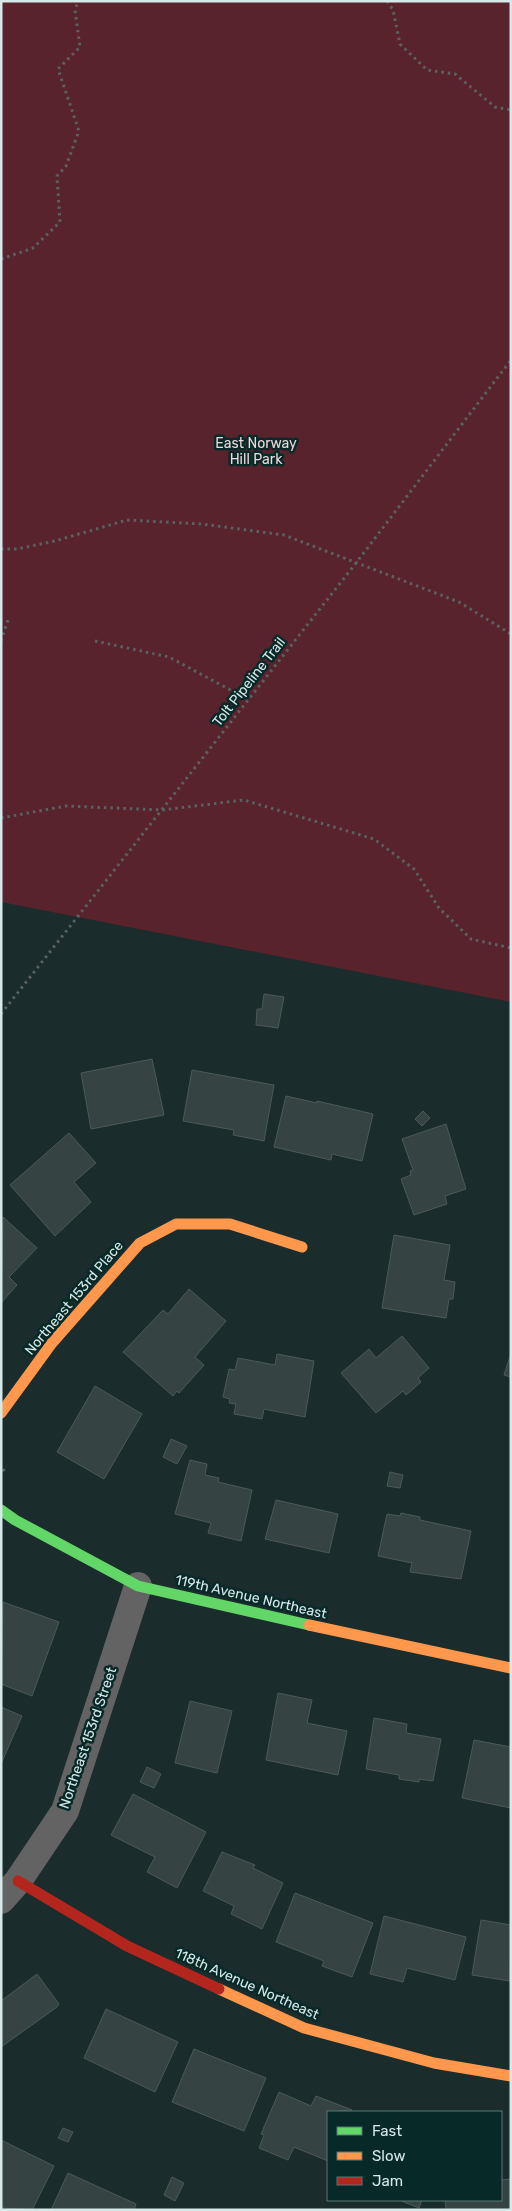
<svg xmlns="http://www.w3.org/2000/svg" width="512" height="2211" viewBox="0 0 512 2211" font-family="Rubik,sans-serif">
  <style>
    .green { fill: #59232e }
    .building { fill: #354443; stroke: #4b5a59 }
    .lines { fill: none; stroke-linecap: round; stroke-linejoin: round }
    .path { stroke: #5b6161; stroke-width: 3; stroke-dasharray: 2.5 4; stroke-linecap: butt }
    .street { stroke: #646363; stroke-width: 28 }
    .fast { stroke: #63d668; stroke-width: 11 }
    .slow { stroke: #ff974d; stroke-width: 11 }
    .jam { stroke: #b3261e; stroke-width: 11 }
    .labels { text-anchor: middle; dominant-baseline: central; stroke-width: 5; stroke-linejoin: round; paint-order: stroke }
    .park-label { font-size: 14px; fill: #f0d8da; stroke: #072a28 }
    .street-label { font-size: 14px; fill: #d6e8e7; stroke: #072a28 }
  </style>
  <rect width="100%" height="100%" fill="#1a2c2b"/>
  <path class="green" d="M1 1H511V1002L1 902Z"/>
  <g class="building">
    <path d="M264 994 284 997 278 1028 256 1025 257 1009H262Z"/>
    <path d="M152 1059 164 1115 91 1129 81 1073Z"/>
    <path d="M192 1070 274 1085 264 1141 233 1135 234 1130 183 1121Z"/>
    <path d="M286 1096 317 1103V1101L373 1114 362 1161 332 1154 331 1160 274 1147Z"/>
    <path d="M423 1111 430 1118 422 1126 415 1119Z"/>
    <path d="M446 1124 466 1189 445 1196 447 1204 414 1215 401 1179 411 1175 410 1171 413 1170 402 1139Z"/>
    <path d="M69 1133 96 1163 74 1182 91 1202 55 1236 10 1185Z"/>
    <path d="M3 1217 37 1248 9 1277 17 1285 1 1303Z"/>
    <path d="M394 1235 450 1245 444 1280 455 1282 453 1299H449L446 1318 382 1308Z"/>
    <path d="M189 1289 226 1321 195 1357 204 1365 179 1393 177 1391 173 1396 123 1352 163 1310 168 1314Z"/>
    <path d="M402 1336 429 1368 418 1378 421 1382 406 1395 403 1391 376 1413 341 1373 369 1349 376 1358Z"/>
    <path d="M511 1353V1377L504 1375Z"/>
    <path d="M277 1354 314 1361 305 1417 264 1409 262 1419 234 1414 236 1404 229 1403 230 1399 223 1397 229 1369 235 1370 238 1358 275 1365Z"/>
    <path d="M95 1386 142 1414 104 1479 57 1452Z"/>
    <path d="M171 1439 187 1446 177 1464 163 1457Z"/>
    <path d="M190 1460 207 1464 205 1475 219 1478 218 1482 252 1490 241 1541 208 1533 211 1523 175 1514Z"/>
    <path d="M390 1472 403 1475 400 1488 387 1486Z"/>
    <path d="M276 1500 338 1514 329 1553 265 1539Z"/>
    <path d="M401 1513 420 1517V1520L471 1531 461 1579 410 1572 412 1563 378 1556 387 1514 400 1516Z"/>
    <path d="M3 1602 59 1622 32 1696 1 1684Z"/>
    <path d="M278 1693 312 1700 307 1723 347 1731 338 1775 266 1760Z"/>
    <path d="M190 1701 232 1711 217 1773 175 1763Z"/>
    <path d="M1 1707 22 1716 1 1764Z"/>
    <path d="M374 1718 407 1724 406 1733 441 1739 433 1781 419 1779V1782L399 1779V1775L366 1769Z"/>
    <path d="M474 1740 511 1747V1808L462 1798Z"/>
    <path d="M147 1767 161 1774 154 1788 140 1782Z"/>
    <path d="M133 1794 206 1832 177 1888 147 1872 155 1857 111 1835Z"/>
    <path d="M222 1852 255 1865 253 1868 283 1883 262 1929 231 1914 234 1906 203 1891Z"/>
    <path d="M295 1893 373 1923 352 1977 322 1966 324 1961 276 1942Z"/>
    <path d="M384 1916 466 1937 455 1980 407 1968 403 1982 370 1974Z"/>
    <path d="M481 1920 511 1925 510 1981 472 1975Z"/>
    <path d="M37 1974 59 2004 57 2007 1 2047V2001Z"/>
    <path d="M106 2009 178 2042 155 2092 84 2058Z"/>
    <path d="M194 2049 266 2078 244 2131 172 2102Z"/>
    <path d="M279 2092 311 2106 316 2096 352 2110 328 2112V2161L294 2147 288 2160 259 2148 264 2135 261 2134Z"/>
    <path d="M63 2128 73 2132 68 2142 58 2138Z"/>
    <path d="M1 2140 54 2166 32 2210 1 2208Z"/>
    <path d="M68 2173 136 2204 134 2210H51Z"/>
    <path d="M172 2177 184 2183 175 2201 164 2195Z"/>
    <path d="M511 2179V2210H446L445 2200H501V2180Z"/>
    <path d="M399 2200H422L419 2208Z"/>
  </g>
  <g class="lines">
    <g class="path">
      <path d="M387 1 393 10 400 44 427 70 455 74 495 107 511 110"/>
      <path d="M1 259 33 248 60 222 57 176 66 166 79 131 58 69 80 47 75 10 78 1"/>
      <path d="M1 549H17L55 541 127 520 202 524 284 535 459 602 511 634"/>
      <path d="M1 641 8 620"/>
      <path d="M95 641 169 657 249 700"/>
      <path d="M1 818 66 806 162 810 244 800 374 839 414 869 439 908 471 939 511 948"/>
      <path d="M1 1014 356 563 511 360"/>
      <path d="M3 1469 5 1472"/>
    </g>
    <path class="street" d="M1 1900 18 1881 65 1811 138 1586"/>
    <path class="fast" d="M1 1510 15 1520 138 1586 309 1625"/>
    <g class="slow">
      <path d="M1 1413 52 1343 140 1243 176 1224H230L302 1247"/>
      <path d="M309 1625 511 1668"/>
      <path d="M219 1989 304 2028 434 2063 511 2076"/>
    </g>
    <path class="jam" d="M18 1881 127 1946 219 1989"/>
  </g>
  <g class="labels">
    <g class="park-label">
      <text x="256" y="443">East Norway<tspan x="256" dy="16">Hill Park</tspan></text>
    </g>
    <g class="street-label">
      <text transform="translate(249 682) rotate(-52)">Tolt Pipeline Trail</text>
      <text transform="translate(74 1298) rotate(-50)">Northeast 153rd Place</text>
      <text transform="translate(251 1597) rotate(13)">119th Avenue Northeast</text>
      <text transform="translate(88 1738) rotate(-71)">Northeast 153rd Street</text>
      <text transform="translate(247 1984) rotate(24)">118th Avenue Northeast</text>
    </g>
  </g>
  <rect width="512" height="2211" fill="none" stroke="#d6e8e7" stroke-width="5"/>
  <rect x="327" y="2111" width="175" height="90" fill="#072a28" stroke="#5a7674"/>
  <rect x="337" y="2127" width="25" height="8" fill="#63d668" stroke="#5a7674"/>
  <text x="372" y="2136" font-size="15" fill="#d6e8e7">Fast</text>
  <rect x="337" y="2152" width="25" height="8" fill="#ff974d" stroke="#5a7674"/>
  <text x="372" y="2161" font-size="15" fill="#d6e8e7">Slow</text>
  <rect x="337" y="2177" width="25" height="8" fill="#b3261e" stroke="#5a7674"/>
  <text x="372" y="2186" font-size="15" fill="#d6e8e7">Jam</text>
</svg>
